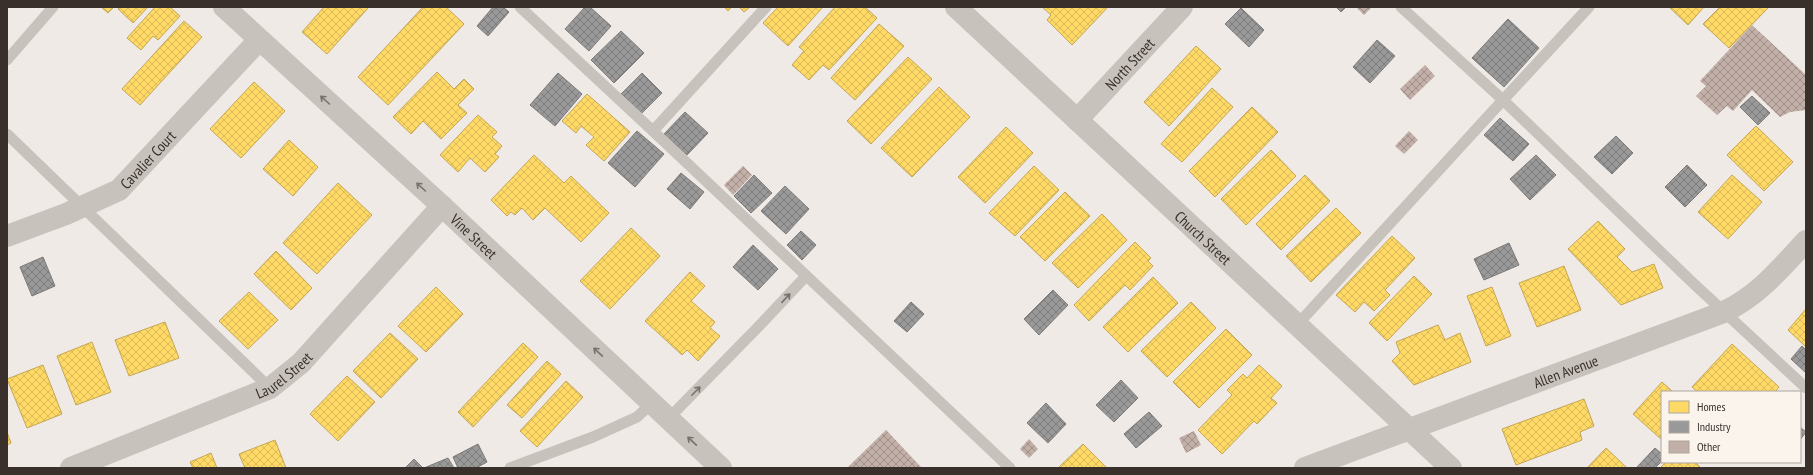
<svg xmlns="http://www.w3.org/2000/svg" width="1813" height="475" viewBox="0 0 1813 475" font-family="'PT Sans Narrow',sans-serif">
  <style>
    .homes { fill: url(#homes-cross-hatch); stroke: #c4a654 }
    .industry { fill: url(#industry-cross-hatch); stroke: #7c7978 }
    .building { fill: url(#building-cross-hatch) }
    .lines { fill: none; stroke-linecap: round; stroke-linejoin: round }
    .service { stroke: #c8c2bd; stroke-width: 11 }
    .minor { stroke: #c8c2bd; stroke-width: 22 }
    .oneway { stroke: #79716d }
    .labels { text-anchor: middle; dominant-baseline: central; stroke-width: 4; stroke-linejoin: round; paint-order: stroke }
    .street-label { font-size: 15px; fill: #392f2b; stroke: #faf4ed }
  </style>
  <defs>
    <pattern id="homes-cross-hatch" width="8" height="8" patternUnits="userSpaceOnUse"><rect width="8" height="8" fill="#ffd966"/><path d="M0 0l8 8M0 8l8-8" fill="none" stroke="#dbbb59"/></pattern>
    <pattern id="industry-cross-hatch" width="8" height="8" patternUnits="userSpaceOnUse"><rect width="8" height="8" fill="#999"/><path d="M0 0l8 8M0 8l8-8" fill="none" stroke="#7e7d7d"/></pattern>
    <pattern id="building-cross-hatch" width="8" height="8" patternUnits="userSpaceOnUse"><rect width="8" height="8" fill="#c2afa7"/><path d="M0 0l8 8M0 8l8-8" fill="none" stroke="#9f8f88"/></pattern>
  </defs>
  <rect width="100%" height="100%" fill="#efeae5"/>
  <g class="homes">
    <path d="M101 7H114L108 13Z"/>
    <path d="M120 7H148L133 23 118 9Z"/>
    <path d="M155 7H170L180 16 158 40 153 36 141 50 127 38Z"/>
    <path d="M324 7H369L327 54 302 32Z"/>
    <path d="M423 7H446L464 24 388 105 358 77Z"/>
    <path d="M724 7H732L728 11Z"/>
    <path d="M739 7H750L744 12Z"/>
    <path d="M778 7H823L788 46 763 23Z"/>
    <path d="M835 7H865L877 18 829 70 823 65 809 80 792 65 804 51 799 47Z"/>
    <path d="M1042 7H1108L1072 45 1047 20 1051 15Z"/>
    <path d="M1669 7H1704L1688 25Z"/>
    <path d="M1720 7H1769L1729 48 1703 24Z"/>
    <path d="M184 21 202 37 140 105 122 89Z"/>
    <path d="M879 24 904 46 855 100 831 78Z"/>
    <path d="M1196 46 1221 69 1169 126 1144 102Z"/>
    <path d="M908 57 932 79 871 144 847 121Z"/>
    <path d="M437 72 454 89 464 79 474 89 458 105 467 113 441 139 423 121 411 134 393 117Z"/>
    <path d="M254 82 285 111 241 158 210 129Z"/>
    <path d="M939 87 970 117 912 177 881 148Z"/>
    <path d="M1212 88 1233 107 1182 162 1161 144Z"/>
    <path d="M587 94 630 132 604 161 586 145 594 137 581 126 576 133 562 121Z"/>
    <path d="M1252 107 1278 132 1215 197 1189 171Z"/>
    <path d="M478 115 497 132 492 137 502 146 495 154 499 157 485 172 470 158 458 172 440 155Z"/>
    <path d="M1756 126 1793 162 1764 191 1727 155Z"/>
    <path d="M1006 127 1033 153 985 203 958 177Z"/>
    <path d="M289 140 318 167 293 196 263 169Z"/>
    <path d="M1271 150 1296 176 1246 225 1221 199Z"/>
    <path d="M534 155 564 183 571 176 609 213 581 242 545 208 533 220 522 208 515 215 511 212 507 216 491 200Z"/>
    <path d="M1034 166 1059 190 1015 236 989 213Z"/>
    <path d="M1305 175 1330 201 1281 250 1256 224Z"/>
    <path d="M1732 175 1762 202 1728 239 1698 212Z"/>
    <path d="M338 183 372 215 317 274 283 243Z"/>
    <path d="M1065 192 1090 216 1045 261 1020 237Z"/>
    <path d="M1336 208 1361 233 1311 282 1286 256Z"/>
    <path d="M1102 214 1127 240 1078 288 1052 263Z"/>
    <path d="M1598 221 1625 249 1617 257 1632 272 1654 264 1663 288 1621 305 1568 249Z"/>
    <path d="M631 228 660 256 610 309 580 281Z"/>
    <path d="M1392 236 1415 258 1385 290 1390 295 1374 311 1364 302 1355 312 1336 295Z"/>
    <path d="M1135 242 1151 258 1148 261 1153 266 1130 290 1125 285 1089 321 1074 305Z"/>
    <path d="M276 251 312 288 291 310 254 274Z"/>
    <path d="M1564 266 1581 310 1537 327 1519 283Z"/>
    <path d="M690 272 705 286 691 301 715 322 710 328 720 336 698 361 687 350 682 355 645 321Z"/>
    <path d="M1414 276 1432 294 1387 341 1369 323Z"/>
    <path d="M1153 277 1178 303 1128 352 1103 327Z"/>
    <path d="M436 287 463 314 426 352 398 326Z"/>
    <path d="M1492 287 1511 336 1486 346 1467 296Z"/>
    <path d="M249 292 278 320 248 349 219 321Z"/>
    <path d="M1191 302 1216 328 1167 377 1141 351Z"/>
    <path d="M1806 309V347L1788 330Z"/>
    <path d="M165 322 179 358 129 376 115 340Z"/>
    <path d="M1438 325 1445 340 1460 333 1471 362 1414 385 1392 361 1400 353 1396 342Z"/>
    <path d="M1226 329 1252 355 1199 408 1173 382Z"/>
    <path d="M390 333 418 359 381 398 353 371Z"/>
    <path d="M92 342 111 392 76 405 57 356Z"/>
    <path d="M523 343 538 357 473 427 458 412Z"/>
    <path d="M1732 344 1779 387 1775 392H1698L1692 387Z"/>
    <path d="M547 361 561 374 522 418 507 405Z"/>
    <path d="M43 365 62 414 27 428 7 379Z"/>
    <path d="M1259 365 1282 386 1271 398 1277 403 1257 424 1254 421 1222 454 1198 430 1232 395 1227 390 1243 374 1247 378Z"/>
    <path d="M347 376 375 402 338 441 310 414Z"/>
    <path d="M566 381 583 397 537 447 520 431Z"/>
    <path d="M1662 382 1673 392H1662V440L1633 414Z"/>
    <path d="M1584 399 1594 426 1580 432 1582 440 1516 465 1502 429Z"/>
    <path d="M7 432 11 443 7 445Z"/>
    <path d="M275 440 286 468H245L239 454Z"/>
    <path d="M1083 444 1107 468H1058Z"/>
    <path d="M1606 448 1627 468H1587Z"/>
    <path d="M211 453 217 468H193L190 462Z"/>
    <path d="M1666 462H1695L1701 468H1660Z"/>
  </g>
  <g class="industry">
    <path d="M493 7H503L509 12 488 36 477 26Z"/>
    <path d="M585 7H590L611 26 589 51 565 29Z"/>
    <path d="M1336 7H1346L1341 12Z"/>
    <path d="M1241 8 1264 30 1249 47 1225 24Z"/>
    <path d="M1508 19 1539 48 1504 87 1472 58Z"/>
    <path d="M621 31 644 53 614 83 591 60Z"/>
    <path d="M1377 40 1395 56 1370 83 1353 67Z"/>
    <path d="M558 73 582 94 555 126 530 105Z"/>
    <path d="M642 73 662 93 640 115 620 95Z"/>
    <path d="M1752 96 1770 113 1758 125 1740 107Z"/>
    <path d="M685 112 708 133 687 155 664 134Z"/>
    <path d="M1500 118 1529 144 1513 161 1484 135Z"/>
    <path d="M637 131 664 154 635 187 608 163Z"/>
    <path d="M1616 136 1633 153 1612 174 1594 157Z"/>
    <path d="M1536 155 1556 175 1530 200 1510 179Z"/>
    <path d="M1687 165 1707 185 1685 207 1665 187Z"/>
    <path d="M681 173 704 192 690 209 667 189Z"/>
    <path d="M754 175 772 193 751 213 734 196Z"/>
    <path d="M785 186 809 209 786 234 761 211Z"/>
    <path d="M801 231 816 245 802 260 787 245Z"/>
    <path d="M1509 243 1519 265 1484 280 1474 259Z"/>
    <path d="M753 245 778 269 758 290 733 267Z"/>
    <path d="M43 257 55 286 32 296 20 267Z"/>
    <path d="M1053 290 1068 305 1039 335 1024 319Z"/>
    <path d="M911 302 924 314 907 332 894 321Z"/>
    <path d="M1802 346 1806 350V373L1791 359Z"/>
    <path d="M1121 380 1138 398 1114 422 1096 405Z"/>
    <path d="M1046 403 1066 424 1048 443 1027 423Z"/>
    <path d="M1149 412 1162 426 1136 448 1124 434Z"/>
    <path d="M1800 427 1806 432 1800 440Z"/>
    <path d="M478 444 487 462 476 468H458L453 457Z"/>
    <path d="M1655 448 1662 454V461L1655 468H1638L1637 467Z"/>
    <path d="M448 458 454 468H424Z"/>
    <path d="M414 459 423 468H405Z"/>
  </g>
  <g class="building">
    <path d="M1356 7H1372L1364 15Z"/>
    <path d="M1752 25 1806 75V110L1790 112 1780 117 1752 90 1733 111 1727 106 1717 115 1696 96 1706 86 1700 81Z"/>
    <path d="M1425 65 1435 76 1410 100 1400 89Z"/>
    <path d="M1409 131 1418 140 1404 154 1395 146Z"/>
    <path d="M743 166 752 175 733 195 724 185Z"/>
    <path d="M886 430 922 468H847Z"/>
    <path d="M1194 431 1201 445 1186 453 1179 438Z"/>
    <path d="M1029 439 1038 449 1029 458 1020 449Z"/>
  </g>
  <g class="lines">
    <g class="service">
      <path d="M520 7 653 131"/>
      <path d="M766 7 653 131 1010 468"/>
      <path d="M1589 7 1503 100 1693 283 1806 388"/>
      <path d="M7 60 53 7"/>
      <path d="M7 134 270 388"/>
      <path d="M1298 324 1503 100 1401 7"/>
      <path d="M668 419 761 324 806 276"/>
      <path d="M510 468 593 437 637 417 652 403"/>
    </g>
    <g class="minor">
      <path id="s1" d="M224 7 442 206 721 468"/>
      <path id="s2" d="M956 7 1451 468"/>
      <path id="s3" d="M1077 120 1182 7"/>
      <path id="s4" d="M7 236 66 214 119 190 259 40"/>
      <path id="s5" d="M71 468 270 388 301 363 442 206"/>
      <path id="s6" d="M1305 468 1724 312C1759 295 1780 269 1806 241"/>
    </g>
  </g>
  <defs><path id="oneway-shaft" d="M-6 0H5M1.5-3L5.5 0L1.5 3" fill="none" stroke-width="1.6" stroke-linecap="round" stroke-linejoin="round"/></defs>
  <g class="oneway">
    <use href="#oneway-shaft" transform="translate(325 100) rotate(-138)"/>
    <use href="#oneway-shaft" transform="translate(421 187) rotate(-138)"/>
    <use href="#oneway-shaft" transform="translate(786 298) rotate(-47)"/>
    <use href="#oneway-shaft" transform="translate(598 352) rotate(-137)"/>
    <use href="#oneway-shaft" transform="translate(696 391) rotate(-45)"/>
    <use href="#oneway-shaft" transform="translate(692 441) rotate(-137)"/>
  </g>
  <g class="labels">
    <g class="street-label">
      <text stroke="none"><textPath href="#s3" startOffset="77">North Street</textPath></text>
      <text stroke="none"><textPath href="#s4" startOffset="163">Cavalier Court</textPath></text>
      <text stroke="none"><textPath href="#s1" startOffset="339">Vine Street</textPath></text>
      <text stroke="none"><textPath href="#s2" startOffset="338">Church Street</textPath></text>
      <text stroke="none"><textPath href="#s6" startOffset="278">Allen Avenue</textPath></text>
      <text stroke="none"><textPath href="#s5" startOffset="233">Laurel Street</textPath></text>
    </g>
  </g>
  <rect width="1813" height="475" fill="none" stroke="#392f2b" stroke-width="16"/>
  <rect x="1661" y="391" width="140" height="72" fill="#faf4ed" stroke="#ada59f"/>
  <rect x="1669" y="401" width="20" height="12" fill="#ffd966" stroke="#ada59f"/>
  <text x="1697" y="411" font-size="12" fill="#392f2b">Homes</text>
  <rect x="1669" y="421" width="20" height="12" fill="#999999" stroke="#ada59f"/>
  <text x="1697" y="431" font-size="12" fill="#392f2b">Industry</text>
  <rect x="1669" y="441" width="20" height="12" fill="#c2afa7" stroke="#ada59f"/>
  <text x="1697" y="451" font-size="12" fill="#392f2b">Other</text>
</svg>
